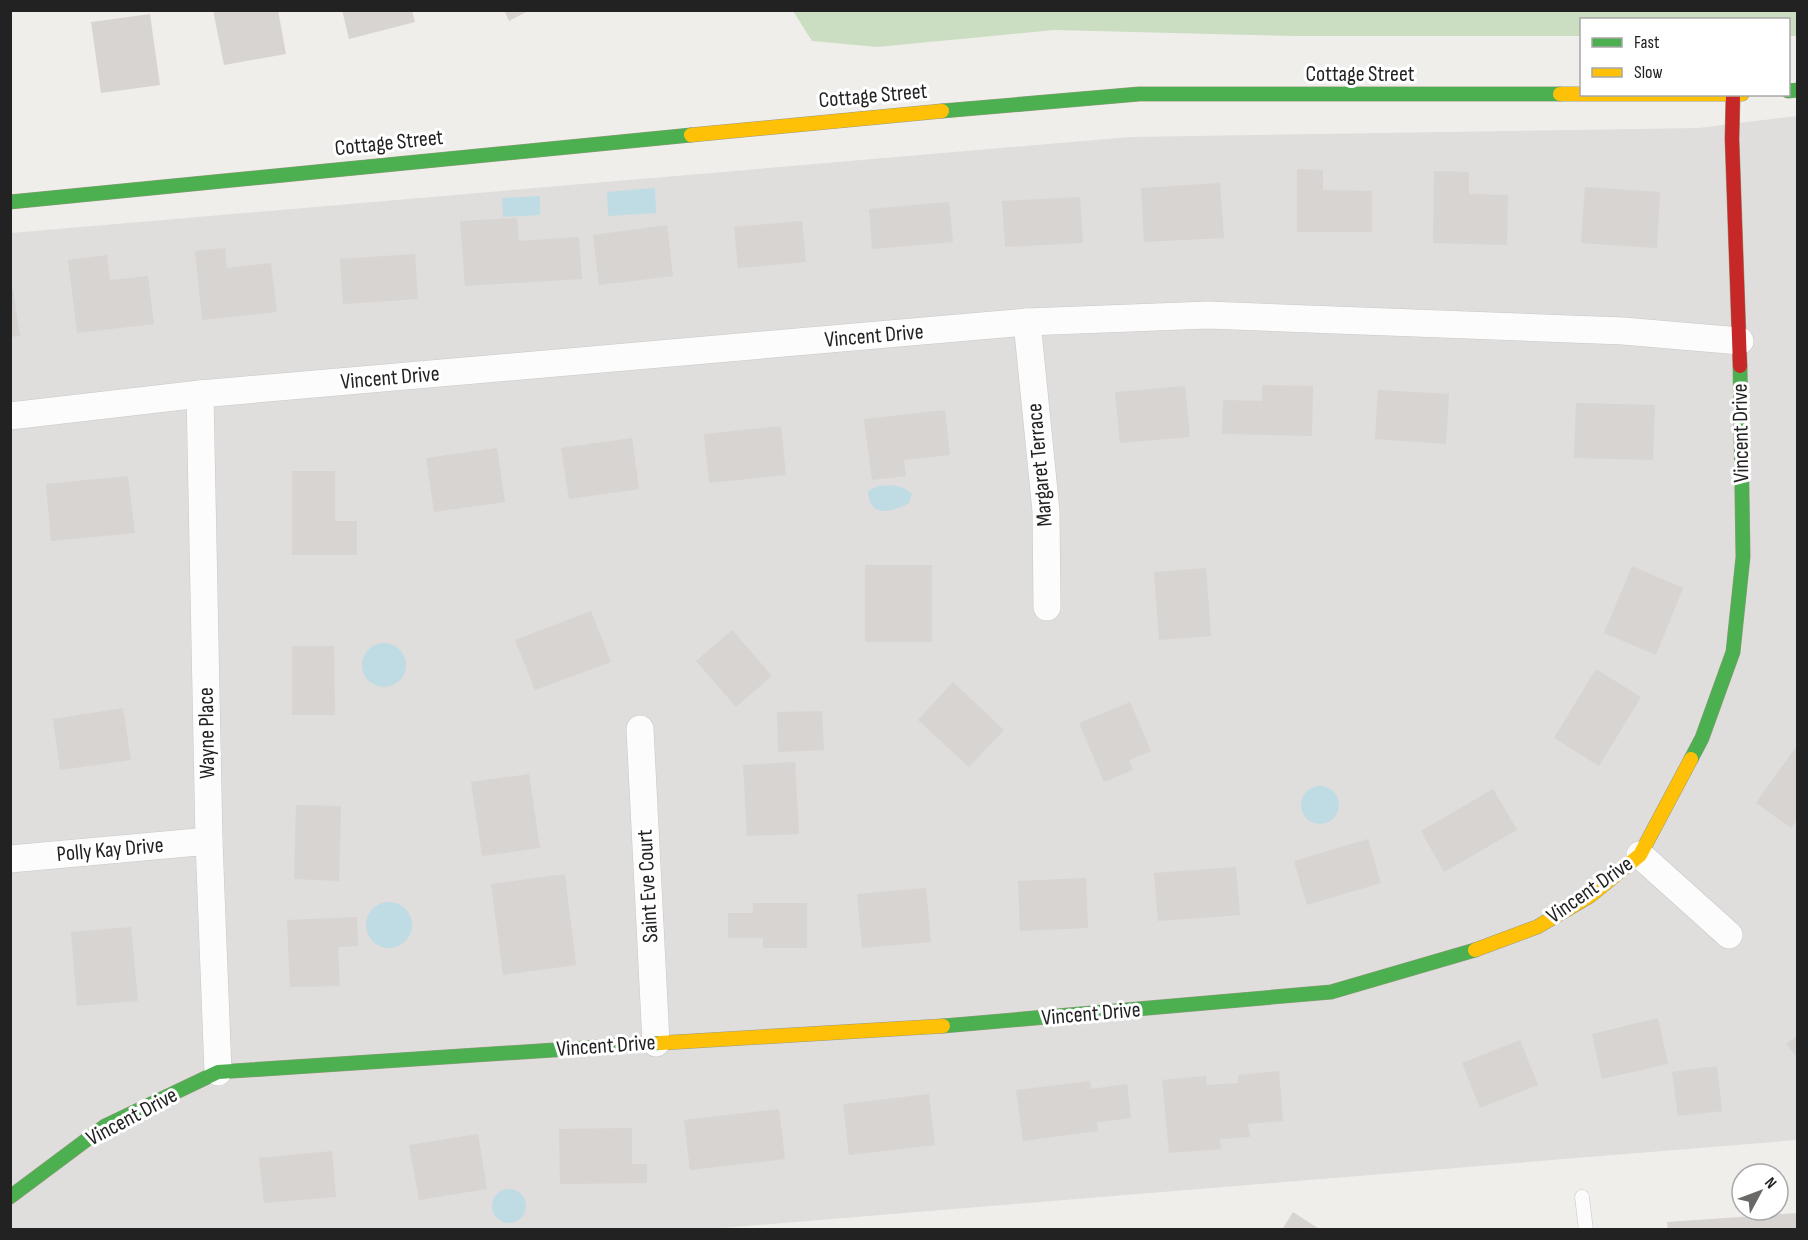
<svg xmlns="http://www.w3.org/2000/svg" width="1808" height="1240" viewBox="0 0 1808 1240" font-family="'Sofia Sans Condensed',sans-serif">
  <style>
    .residential { fill: #dfdedc }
    .forest { fill: #cbdec1 }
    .water { fill: #bfdbe3 }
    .building { fill: #d7d4d2 }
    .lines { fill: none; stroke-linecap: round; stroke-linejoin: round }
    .lane-casing { stroke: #c9c8c7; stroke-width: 15 }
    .street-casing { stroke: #c9c8c7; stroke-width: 28 }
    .fast-casing { stroke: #999a82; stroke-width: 15 }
    .slow-casing { stroke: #999a82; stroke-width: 15 }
    .jam-casing { stroke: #999a82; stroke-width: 15 }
    .lane { stroke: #fdfcfc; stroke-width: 14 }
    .street { stroke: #fdfcfc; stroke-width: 27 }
    .fast { stroke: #4caf50; stroke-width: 14 }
    .slow { stroke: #ffc107; stroke-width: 14 }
    .jam { stroke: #c62828; stroke-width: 14 }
    .labels { text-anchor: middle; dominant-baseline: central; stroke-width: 6; stroke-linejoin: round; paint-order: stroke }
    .street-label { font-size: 22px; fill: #222; stroke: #fff }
  </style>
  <rect width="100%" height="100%" fill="#f0eeeb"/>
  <path class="residential" d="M1797 116V1140L710 1229 11 1230V233L1130 137 1698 128Z"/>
  <path class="forest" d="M1797 10V36H1789L1788 20H1582L1581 36H1294L1054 30 877 47 812 41 793 11Z"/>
  <g class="water">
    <path d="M655 188 656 213 608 216 607 192Z"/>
    <path d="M540 196V215L503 217 502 198Z"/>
    <path d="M878 486C893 485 901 484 912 494L909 503C891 513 869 518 868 491Z"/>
    <circle cx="384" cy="665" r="22"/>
    <circle cx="1320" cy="805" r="19"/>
    <circle cx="389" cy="925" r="23"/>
    <circle cx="509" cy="1206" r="17"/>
  </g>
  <g class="building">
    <path d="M213 10H278L286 54 224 65Z"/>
    <path d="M342 10H412L415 22 349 39Z"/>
    <path d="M504 10H530L509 21Z"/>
    <path d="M150 14 160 85 101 93 91 22Z"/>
    <path d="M1297 169 1323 170V190L1372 191V232H1297Z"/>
    <path d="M1434 171 1469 172V194L1508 195 1507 245 1433 243Z"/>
    <path d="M1220 183 1224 238 1144 242 1141 188Z"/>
    <path d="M1585 187 1660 192 1657 248 1581 243Z"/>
    <path d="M1080 197 1083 243 1005 247 1002 201Z"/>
    <path d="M949 202 953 242 872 249 869 209Z"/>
    <path d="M517 218 519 241 579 237 582 279 465 286 460 221Z"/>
    <path d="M802 221 806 262 738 268 734 227Z"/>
    <path d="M667 225 673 276 599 285 593 235Z"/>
    <path d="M225 248 227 268 271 263 277 312 202 320 195 251Z"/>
    <path d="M415 254 418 299 343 304 340 259Z"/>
    <path d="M107 255 110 280 148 276 154 324 77 333 68 260Z"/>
    <path d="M10 289H13L20 336 10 337Z"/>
    <path d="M1262 385 1313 386 1312 436 1222 434 1223 400 1262 401Z"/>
    <path d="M1185 386 1190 437 1120 443 1115 392Z"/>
    <path d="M1378 390 1449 394 1446 444 1375 439Z"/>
    <path d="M1576 403 1655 405 1653 460 1574 458Z"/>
    <path d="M945 410 950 455 904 460 906 476 872 480 864 419Z"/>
    <path d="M781 426 786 475 709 483 704 434Z"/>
    <path d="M632 438 639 489 569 499 561 448Z"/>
    <path d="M497 448 505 502 434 512 426 458Z"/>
    <path d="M292 471H335V521H357V555H292Z"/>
    <path d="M128 476 135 533 51 541 46 484Z"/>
    <rect x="865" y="565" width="67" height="77"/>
    <path d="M1632 566 1683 588 1656 655 1604 633Z"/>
    <path d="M1206 568 1211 636 1159 640 1154 572Z"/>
    <path d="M591 611 611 662 535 690 515 640Z"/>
    <path d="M732 630 772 676 736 707 696 661Z"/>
    <path d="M292 646H334L335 715H292Z"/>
    <path d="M1596 669 1641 697 1599 766 1554 738Z"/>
    <path d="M953 682 1004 730 969 767 918 720Z"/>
    <path d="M1130 702 1151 751 1129 760 1133 770 1104 782 1079 723Z"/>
    <path d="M123 708 131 760 60 770 53 719Z"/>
    <path d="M822 711 824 750 778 752 777 712Z"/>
    <path d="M1798 744V819L1791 828 1756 803Z"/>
    <path d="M795 762 799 834 747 836 743 765Z"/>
    <path d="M529 774 540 848 482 856 471 782Z"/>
    <path d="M1493 789 1517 830 1444 872 1421 831Z"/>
    <path d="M296 805 341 806 339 881 294 879Z"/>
    <path d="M1368 839 1381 883 1307 905 1294 861Z"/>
    <path d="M1236 867 1240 915 1158 921 1154 873Z"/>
    <path d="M565 874 576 965 503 975 491 884Z"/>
    <path d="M1086 878 1088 928 1020 931 1018 881Z"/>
    <path d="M926 888 931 942 862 948 857 894Z"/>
    <path d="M753 903H807V948H763V938H728V913H753Z"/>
    <path d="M357 917 358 946 338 947 340 986 290 987 287 920Z"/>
    <path d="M131 927 138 1001 77 1006 71 932Z"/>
    <path d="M1658 1018 1668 1064 1602 1079 1592 1034Z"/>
    <path d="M1798 1035V1058L1786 1044Z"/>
    <path d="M1520 1040 1538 1085 1480 1108 1462 1063Z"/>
    <path d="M1717 1066 1722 1111 1678 1116 1672 1072Z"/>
    <path d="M1279 1071 1283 1121 1248 1124 1250 1137 1220 1139 1221 1149 1169 1153 1162 1080 1206 1076 1207 1085 1238 1083V1075Z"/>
    <path d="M1090 1081 1091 1089 1127 1084 1131 1118 1097 1122 1098 1131 1023 1141 1016 1090Z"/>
    <path d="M929 1094 935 1145 849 1155 843 1104Z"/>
    <path d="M779 1109 785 1159 690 1170 684 1120Z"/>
    <path d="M632 1128V1164H647V1183L560 1184 559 1129Z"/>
    <path d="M478 1134 487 1189 419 1200 409 1145Z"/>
    <path d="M332 1151 336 1197 264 1203 259 1158Z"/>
    <path d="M1293 1212 1321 1230H1282Z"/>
    <path d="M1798 1213V1230H1668L1667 1222Z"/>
  </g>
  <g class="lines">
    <defs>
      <path id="lane" d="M1582 1197 1586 1230"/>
      <g id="street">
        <path d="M1027 322 1046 511 1047 607"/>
        <path d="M200 394 209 841 218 1072"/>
        <path d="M10 416 200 394 1027 322 1208 315 1623 331 1740 341"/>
        <path d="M640 729 656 1043"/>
        <path d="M1640 855 1729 935"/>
        <path d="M10 859 209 841"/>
      </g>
      <g id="fast">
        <path d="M1788 91 1798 90"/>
        <path d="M942 111 1139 94H1560"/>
        <path d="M10 202 691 135"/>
        <path d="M1691 759 1702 738 1733 652 1743 557 1740 366"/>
        <path d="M943 1026 1331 992 1475 950"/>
        <path d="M10 1197 105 1126 218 1072 660 1043"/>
      </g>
      <g id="slow">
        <path d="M1560 94H1742"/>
        <path d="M691 135 942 111"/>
        <path d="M1475 950 1537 927 1590 896 1640 855 1691 759"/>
        <path d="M660 1043 943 1026"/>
      </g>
      <path id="jam" d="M1733 95 1732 139 1740 366"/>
    </defs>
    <use href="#lane" class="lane-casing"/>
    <use href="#street" class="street-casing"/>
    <use href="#fast" class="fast-casing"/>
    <use href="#slow" class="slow-casing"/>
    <use href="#jam" class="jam-casing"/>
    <use href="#lane" class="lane"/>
    <use href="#street" class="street"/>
    <use href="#fast" class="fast"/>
    <use href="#slow" class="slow"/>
    <use href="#jam" class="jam"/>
  </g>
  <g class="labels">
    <g class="street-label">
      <text x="1360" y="74">Cottage Street</text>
      <text transform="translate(873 96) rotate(-5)">Cottage Street</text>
      <text transform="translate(389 143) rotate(-6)">Cottage Street</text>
      <text transform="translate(874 336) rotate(-5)">Vincent Drive</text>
      <text transform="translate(390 378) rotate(-5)">Vincent Drive</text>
      <text transform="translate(1741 433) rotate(-91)">Vincent Drive</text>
      <text transform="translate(1040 465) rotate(-95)">Margaret Terrace</text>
      <text transform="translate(207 733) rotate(-91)">Wayne Place</text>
      <text transform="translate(110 850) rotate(-5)">Polly Kay Drive</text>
      <text transform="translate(648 886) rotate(-93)">Saint Eve Court</text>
      <text transform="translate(1590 890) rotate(-35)">Vincent Drive</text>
      <text transform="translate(1091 1014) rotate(-5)">Vincent Drive</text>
      <text transform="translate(606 1046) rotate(-4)">Vincent Drive</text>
      <text transform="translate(132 1117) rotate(-28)">Vincent Drive</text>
    </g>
  </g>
  <rect width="1808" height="1240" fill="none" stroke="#222222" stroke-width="24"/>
  <rect x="1580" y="18" width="210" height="78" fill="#ffffff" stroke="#a7a7a7" stroke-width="1.5"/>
  <rect x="1592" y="38" width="30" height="9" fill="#4caf50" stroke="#a7a7a7" stroke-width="1.5"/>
  <text x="1634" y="48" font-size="18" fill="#222222">Fast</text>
  <rect x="1592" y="68" width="30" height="9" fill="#ffc107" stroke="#a7a7a7" stroke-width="1.5"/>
  <text x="1634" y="78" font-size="18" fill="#222222">Slow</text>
  <g transform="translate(1760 1192) rotate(49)"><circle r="28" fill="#ffffff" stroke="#a7a7a7" stroke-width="1.5"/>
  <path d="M0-4.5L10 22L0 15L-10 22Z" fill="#6a6968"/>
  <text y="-9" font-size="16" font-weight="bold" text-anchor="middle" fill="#222222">N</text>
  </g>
</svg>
